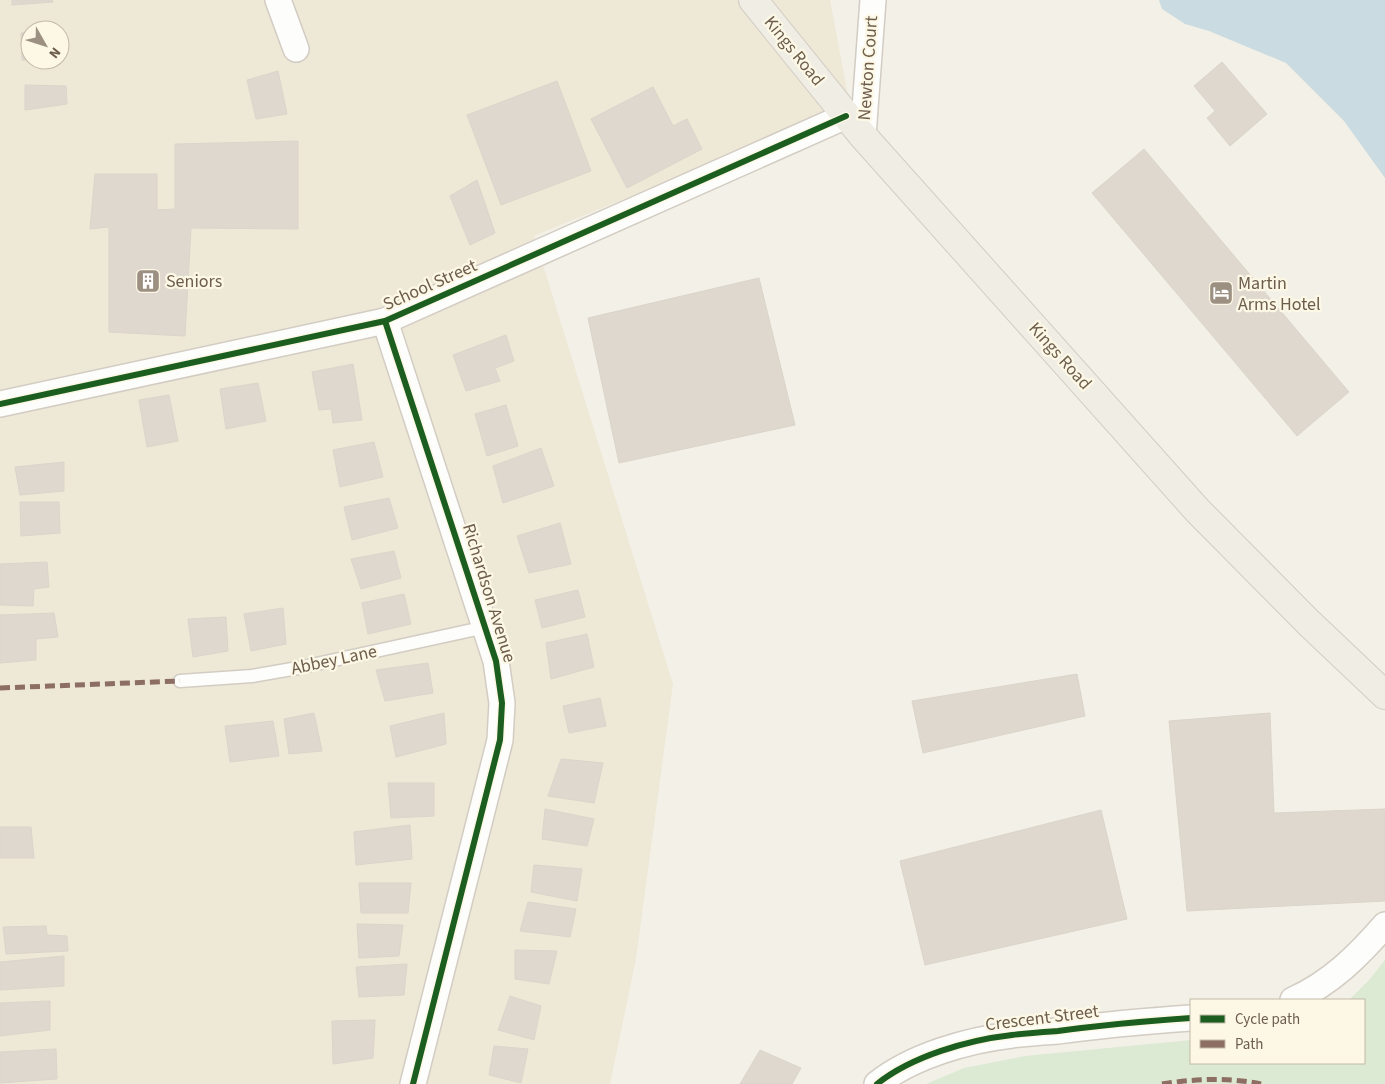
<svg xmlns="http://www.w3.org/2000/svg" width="1385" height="1084" viewBox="0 0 1385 1084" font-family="'Source Sans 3',sans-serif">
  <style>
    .residential { fill: #eee8d7; fill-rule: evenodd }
    .green { fill: #dce9d3 }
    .water { fill: #cadce2 }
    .building { fill: #ded8ce; stroke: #dbd4ca }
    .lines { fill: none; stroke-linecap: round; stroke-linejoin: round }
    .lane-casing { stroke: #d2ccc3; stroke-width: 15 }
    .street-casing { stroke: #d2ccc3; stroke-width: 28 }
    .primary-casing { stroke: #d3cdc5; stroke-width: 30 }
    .lane { stroke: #fdfdfb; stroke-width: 12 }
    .street { stroke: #fdfdfb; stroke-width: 25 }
    .primary { stroke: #f0ede4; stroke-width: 28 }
    .quiet { stroke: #8d6e63; stroke-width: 5; stroke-dasharray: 10 5; stroke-linecap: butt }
    .cycleway-casing { stroke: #fdf8e6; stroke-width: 9 }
    .cycleway { stroke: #1b5e20; stroke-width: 6 }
    .labels { text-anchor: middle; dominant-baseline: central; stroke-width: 4.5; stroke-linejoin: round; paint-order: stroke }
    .street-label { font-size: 18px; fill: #6d5d4b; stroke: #fdf8e6 }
    .poi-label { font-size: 18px; fill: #6d5d4b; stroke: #fdf8e6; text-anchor: start }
  </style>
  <rect width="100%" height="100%" fill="#f3f0e7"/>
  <path class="residential" d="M0 0H830L850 106 534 236 673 684 636 959 610 1084H0ZM30 30H60V60H30Z"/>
  <path class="green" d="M1385 960V1084H926L964 1068 1025 1056 1191 1040V1063H1364V1000H1349L1369 980Z"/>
  <path class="water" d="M1159 0H1385V178L1344 121 1286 63 1209 31 1185 24 1162 9Z"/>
  <g class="building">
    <path d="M12 0H52L53 2 12 5Z"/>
    <path d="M30 32V60H51H22L21 33Z"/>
    <path d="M1222 62 1267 114 1230 146 1207 118 1215 111 1194 86Z"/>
    <path d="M278 71 287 114 256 119 247 80Z"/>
    <path d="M557 81 591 171 501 205 467 115Z"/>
    <path d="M25 85 66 86 67 104 25 110Z"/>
    <path d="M653 87 673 126 687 119 702 149 627 188 591 119Z"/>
    <path d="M298 141V229L191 228 185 336 109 332V227L90 229 95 174H157V210L175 209V144Z"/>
    <path d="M1144 149 1349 392 1297 436 1092 193Z"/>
    <path d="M477 180 495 233 470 245 450 196Z"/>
    <path d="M759 278 795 425 619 463 588 318Z"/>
    <path d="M506 335 514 361 495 368 500 381 466 391 453 355Z"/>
    <path d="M353 364 362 420 333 423 331 409 319 410 312 372Z"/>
    <path d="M258 383 266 421 226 429 220 389Z"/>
    <path d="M169 395 178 441 147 447 139 400Z"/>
    <path d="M506 405 518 446 487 456 475 414Z"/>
    <path d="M374 442 383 477 340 487 333 450Z"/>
    <path d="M541 448 554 486 503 503 493 466Z"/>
    <path d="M64 462V491L20 495 15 467Z"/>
    <path d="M389 498 398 528 352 540 344 507Z"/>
    <path d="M20 502H59L60 533 21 536Z"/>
    <path d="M560 523 571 564 529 573 517 536Z"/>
    <path d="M394 551 401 578 361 589 351 559Z"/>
    <path d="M47 562 49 587 34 589 33 606 0 605V564Z"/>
    <path d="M578 590 585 617 542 628 535 600Z"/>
    <path d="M404 594 411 624 368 634 362 603Z"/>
    <path d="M283 608 286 644 251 651 244 614Z"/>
    <path d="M54 613 58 637 36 639V660L0 663V615Z"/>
    <path d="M226 617 228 651 193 657 188 619Z"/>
    <path d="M587 634 594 667 551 679 546 643Z"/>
    <path d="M428 663 433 693 385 701 376 670Z"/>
    <path d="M1077 674 1085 716 923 753 912 701Z"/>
    <path d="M600 698 606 726 569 733 563 706Z"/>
    <path d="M314 713 322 751 289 754 284 719Z"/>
    <path d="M444 713 446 744 396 757 390 726Z"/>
    <path d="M1270 713 1274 813 1385 809V901L1187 911 1169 721Z"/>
    <path d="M273 721 279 756 230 762 225 726Z"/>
    <path d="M561 759 603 763 594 803 548 796Z"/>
    <path d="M388 783H434V816L391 818Z"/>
    <path d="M545 809 594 819 587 846 542 839Z"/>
    <path d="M1101 810 1127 919 925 965 900 861Z"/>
    <path d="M410 825 412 859 356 865 354 832Z"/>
    <path d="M0 827H31L34 858H0Z"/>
    <path d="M534 865 582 869 577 901 531 892Z"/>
    <path d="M359 883H411L408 913H361Z"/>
    <path d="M528 902 576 909 570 937 520 931Z"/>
    <path d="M357 924 403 925 399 956 359 958Z"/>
    <path d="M46 926 47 935 67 936 68 951 6 954 3 927Z"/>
    <path d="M515 950 557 951 549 984 515 979Z"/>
    <path d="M64 956V986L0 990V962Z"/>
    <path d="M407 964 404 995 359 997 356 967Z"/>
    <path d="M510 996 541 1006 534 1040 498 1030Z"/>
    <path d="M50 1001V1030L0 1036V1003Z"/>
    <path d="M375 1020 373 1058 333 1064 332 1021Z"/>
    <path d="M494 1046 528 1049 521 1083 489 1075Z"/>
    <path d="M56 1049 57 1079 0 1083V1052Z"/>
    <path d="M760 1050 801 1068 792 1084H740Z"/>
  </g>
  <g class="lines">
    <defs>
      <path id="lane" d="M180 681 252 676 298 668 486 627"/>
      <g id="street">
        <path d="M278 0 296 49"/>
        <path d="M863 136 873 0"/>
        <path d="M385 321 496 661 502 703 500 740 413 1084"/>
        <path d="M0 404 385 321 846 116"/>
        <path d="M1293 1000C1331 983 1358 956 1385 925"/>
        <path d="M877 1084C912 1056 968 1040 1012 1035 1027 1033 1043 1032 1058 1031 1102 1025 1147 1021 1191 1018"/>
      </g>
      <path id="primary" d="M753 0 863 136 1198 511 1308 622 1385 695"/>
    </defs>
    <use href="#lane" class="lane-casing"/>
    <use href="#street" class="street-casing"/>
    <use href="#primary" class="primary-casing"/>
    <use href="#lane" class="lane"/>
    <use href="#street" class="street"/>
    <use href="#primary" class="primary"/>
    <g class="quiet">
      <path d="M0 688 180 681"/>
      <path d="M1162 1084C1194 1079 1228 1077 1261 1084"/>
    </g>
    <defs>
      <g id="cycleway">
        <path d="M385 321 496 661 502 703 500 740 413 1084"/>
        <path d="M0 404 385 321 846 116"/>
        <path d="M877 1084C912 1056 968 1040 1012 1035 1027 1033 1043 1032 1058 1031 1102 1025 1147 1021 1191 1018"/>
      </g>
    </defs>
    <use href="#cycleway" class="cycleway-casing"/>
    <use href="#cycleway" class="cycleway"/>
  </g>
  <defs>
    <symbol id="building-square" viewBox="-11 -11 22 22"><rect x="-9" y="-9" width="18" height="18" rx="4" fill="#9c9082" stroke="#fdf8e6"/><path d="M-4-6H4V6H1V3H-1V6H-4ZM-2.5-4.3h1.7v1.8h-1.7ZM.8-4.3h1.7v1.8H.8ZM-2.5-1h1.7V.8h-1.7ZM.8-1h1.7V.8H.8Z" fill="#fff"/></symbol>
    <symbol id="hotel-square" viewBox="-11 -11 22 22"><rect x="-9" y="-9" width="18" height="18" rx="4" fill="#9c9082" stroke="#fdf8e6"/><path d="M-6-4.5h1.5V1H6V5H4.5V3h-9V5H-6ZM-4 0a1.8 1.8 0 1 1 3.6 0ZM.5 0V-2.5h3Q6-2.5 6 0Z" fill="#fff"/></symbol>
  </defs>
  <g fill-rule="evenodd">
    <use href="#building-square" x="134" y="267" width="28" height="28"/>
    <use href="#hotel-square" x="1207" y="279" width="28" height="28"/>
  </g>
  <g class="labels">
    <g class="street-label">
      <text transform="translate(794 51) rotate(51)">Kings Road</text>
      <text transform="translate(868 68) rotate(-86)">Newton Court</text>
      <text transform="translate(430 285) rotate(-24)">School Street</text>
      <text transform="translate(1060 356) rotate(48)">Kings Road</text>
      <text transform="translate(489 593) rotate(73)">Richardson Avenue</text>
      <text transform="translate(334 660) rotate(-12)">Abbey Lane</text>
      <text transform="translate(1042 1018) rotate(-7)">Crescent Street</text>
    </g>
    <g class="poi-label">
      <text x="166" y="281">Seniors</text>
      <text x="1238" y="283">Martin<tspan x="1238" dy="21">Arms Hotel</tspan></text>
    </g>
  </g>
  <rect x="1190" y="999" width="175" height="65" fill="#fdf8e6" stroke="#c3baa8"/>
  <rect x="1200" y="1015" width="25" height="8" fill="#1b5e20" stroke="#c3baa8"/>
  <text x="1235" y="1024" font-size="15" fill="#6d5d4b">Cycle path</text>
  <rect x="1200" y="1040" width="25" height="8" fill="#8d6e63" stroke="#c3baa8"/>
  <text x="1235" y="1049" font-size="15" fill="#6d5d4b">Path</text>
  <g transform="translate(45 45) rotate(129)"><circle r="24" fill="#fdf8e6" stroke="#c3baa8"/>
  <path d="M0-4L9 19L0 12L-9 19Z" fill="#9c9082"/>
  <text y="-8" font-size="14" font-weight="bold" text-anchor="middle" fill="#6d5d4b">N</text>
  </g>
</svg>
